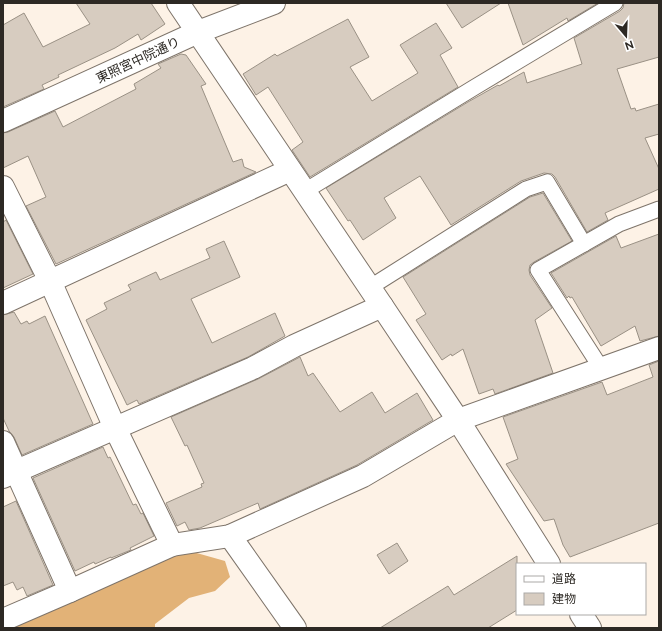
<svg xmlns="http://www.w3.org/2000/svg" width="662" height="631" viewBox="0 0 662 631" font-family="Raleway,'Noto Sans JP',sans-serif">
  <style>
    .forest { fill: #e2b277 }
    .building { fill: #d7ccc0; stroke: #9a9185 }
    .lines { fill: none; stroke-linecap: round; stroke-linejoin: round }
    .service-casing { stroke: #7e746a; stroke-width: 17 }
    .minor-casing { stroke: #7e746a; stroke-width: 24 }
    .tertiary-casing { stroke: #7e746a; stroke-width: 24 }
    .service { stroke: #fff; stroke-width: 15 }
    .minor { stroke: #fff; stroke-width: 22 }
    .tertiary { stroke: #fff; stroke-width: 22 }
    .labels { text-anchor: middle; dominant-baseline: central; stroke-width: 3; stroke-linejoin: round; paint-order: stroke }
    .street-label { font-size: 13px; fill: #2d2924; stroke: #fff }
  </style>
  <rect width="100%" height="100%" fill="#fdf2e6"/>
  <path class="forest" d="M186 550 225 561 230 577 215 591 189 598 155 624V628H8Z"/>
  <g class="building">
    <path d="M76 3H151L165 24 141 40 138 34 115 48 58 75 59 77 42 85 44 89 3 107V25L24 13 43 47 90 24Z"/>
    <path d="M446 3H501L462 28Z"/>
    <path d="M508 3H598L568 21 567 18 523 45Z"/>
    <path d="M624 3H659V57L617 69 631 109 635 108 636 111 659 104V134L645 138 659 169V189L605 213 608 220 587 232 555 177 552 174 544 173 521 181 451 225 420 176 384 198 396 218 363 240 350 220 348 221 326 188 468 102 498 85 499 86 524 72 527 83 582 64 574 38 620 11 623 8Z"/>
    <path d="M348 19 369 57 350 67 372 101 418 73 400 45 436 23 452 48 440 55 458 87 310 177 292 150 303 142 268 87 256 95 243 74 275 54 277 56Z"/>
    <path d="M181 54 186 55 206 84 201 86 233 162 242 159 244 167 256 172 56 264 26 206 46 197 28 156 3 168V133L8 132 55 111 63 127 136 89 134 84 161 68 158 64Z"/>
    <path d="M543 193 572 241 534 262 530 265 529 270 530 275 552 308 535 320 553 373 495 394 493 389 479 394 463 349 452 356 451 354 442 360 416 320 426 314 403 277 530 197Z"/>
    <path d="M6 220 33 274 3 288V222Z"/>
    <path d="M659 234V336L640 341 635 326 601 346 572 297 570 298 569 296 567 298 551 273 616 236 621 248Z"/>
    <path d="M224 241 240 277 191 299 212 343 275 313 285 336 248 357 139 404 137 400 127 405 86 320 107 309 104 303 131 290 128 285 156 272 160 280 210 258 206 249Z"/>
    <path d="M14 312 21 324 27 321 29 324 45 316 93 424 22 455 14 437 9 431 3 418V315Z"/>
    <path d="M300 357 308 376 313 373 340 412 372 392 385 413 417 393 433 420 357 465 260 509 258 503 200 528 189 530 185 522 177 526 166 503 202 487 201 484 204 483 187 445 185 446 171 417 258 379Z"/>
    <path d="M659 361V523L570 557 563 545 554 519 544 521 506 464 518 459 503 417 602 382 607 395 653 377 649 365Z"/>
    <path d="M103 447 108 458 110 457 133 505 136 504 141 514 143 513 154 536 130 548 131 550 111 558V557L95 564 94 562 75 571 33 478Z"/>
    <path d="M16 501 53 585 27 596 23 587 17 590 13 582 3 586V507Z"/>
    <path d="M397 543 408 561 389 574 377 555Z"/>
    <path d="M517 556V610L488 628H380L448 586 454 595Z"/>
  </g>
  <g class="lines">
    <defs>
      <g id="service">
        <path d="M305 191 475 87 615 3"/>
        <path d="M369 288 526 189 547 182 584 244"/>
        <path d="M601 368 538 270 619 224 659 209"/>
      </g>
      <g id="minor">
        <path d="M3 121 198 32"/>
        <path d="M3 187 50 281 115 428 172 545"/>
        <path d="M3 303 290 170"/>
        <path d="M3 442 70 591"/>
        <path d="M3 477 253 368 294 346 382 306"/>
        <path d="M230 536 295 628"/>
        <path d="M3 620 70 591 172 545 230 536 363 476 458 420 659 348"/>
      </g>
      <g id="tertiary">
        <path d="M178 3 382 306 458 420 549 564"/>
        <path d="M198 32 274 3"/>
        <path d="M581 614 590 628"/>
      </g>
    </defs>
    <use href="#service" class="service-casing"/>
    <use href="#minor" class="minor-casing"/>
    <use href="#tertiary" class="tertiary-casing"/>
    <use href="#service" class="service"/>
    <use href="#minor" class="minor"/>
    <use href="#tertiary" class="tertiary"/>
  </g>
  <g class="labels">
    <g class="street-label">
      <text transform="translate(138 60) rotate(-25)">東照宮中院通り</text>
    </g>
  </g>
  <rect width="662" height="631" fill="none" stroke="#2d2924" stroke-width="8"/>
  <rect x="516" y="563" width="130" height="52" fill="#ffffff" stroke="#aba9a7"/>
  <rect x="524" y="576" width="20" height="6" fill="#ffffff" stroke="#aba9a7"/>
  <text x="552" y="583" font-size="12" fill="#2d2924">道路</text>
  <rect x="524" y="593" width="20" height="12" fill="#d7ccc0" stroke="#aba9a7"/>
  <text x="552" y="603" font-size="12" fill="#2d2924">建物</text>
  <g transform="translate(626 36) rotate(161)" stroke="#ffffff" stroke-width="3" paint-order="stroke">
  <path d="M0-3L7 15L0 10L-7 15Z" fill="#2d2924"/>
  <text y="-6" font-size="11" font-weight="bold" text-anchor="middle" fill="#2d2924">N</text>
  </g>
</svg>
